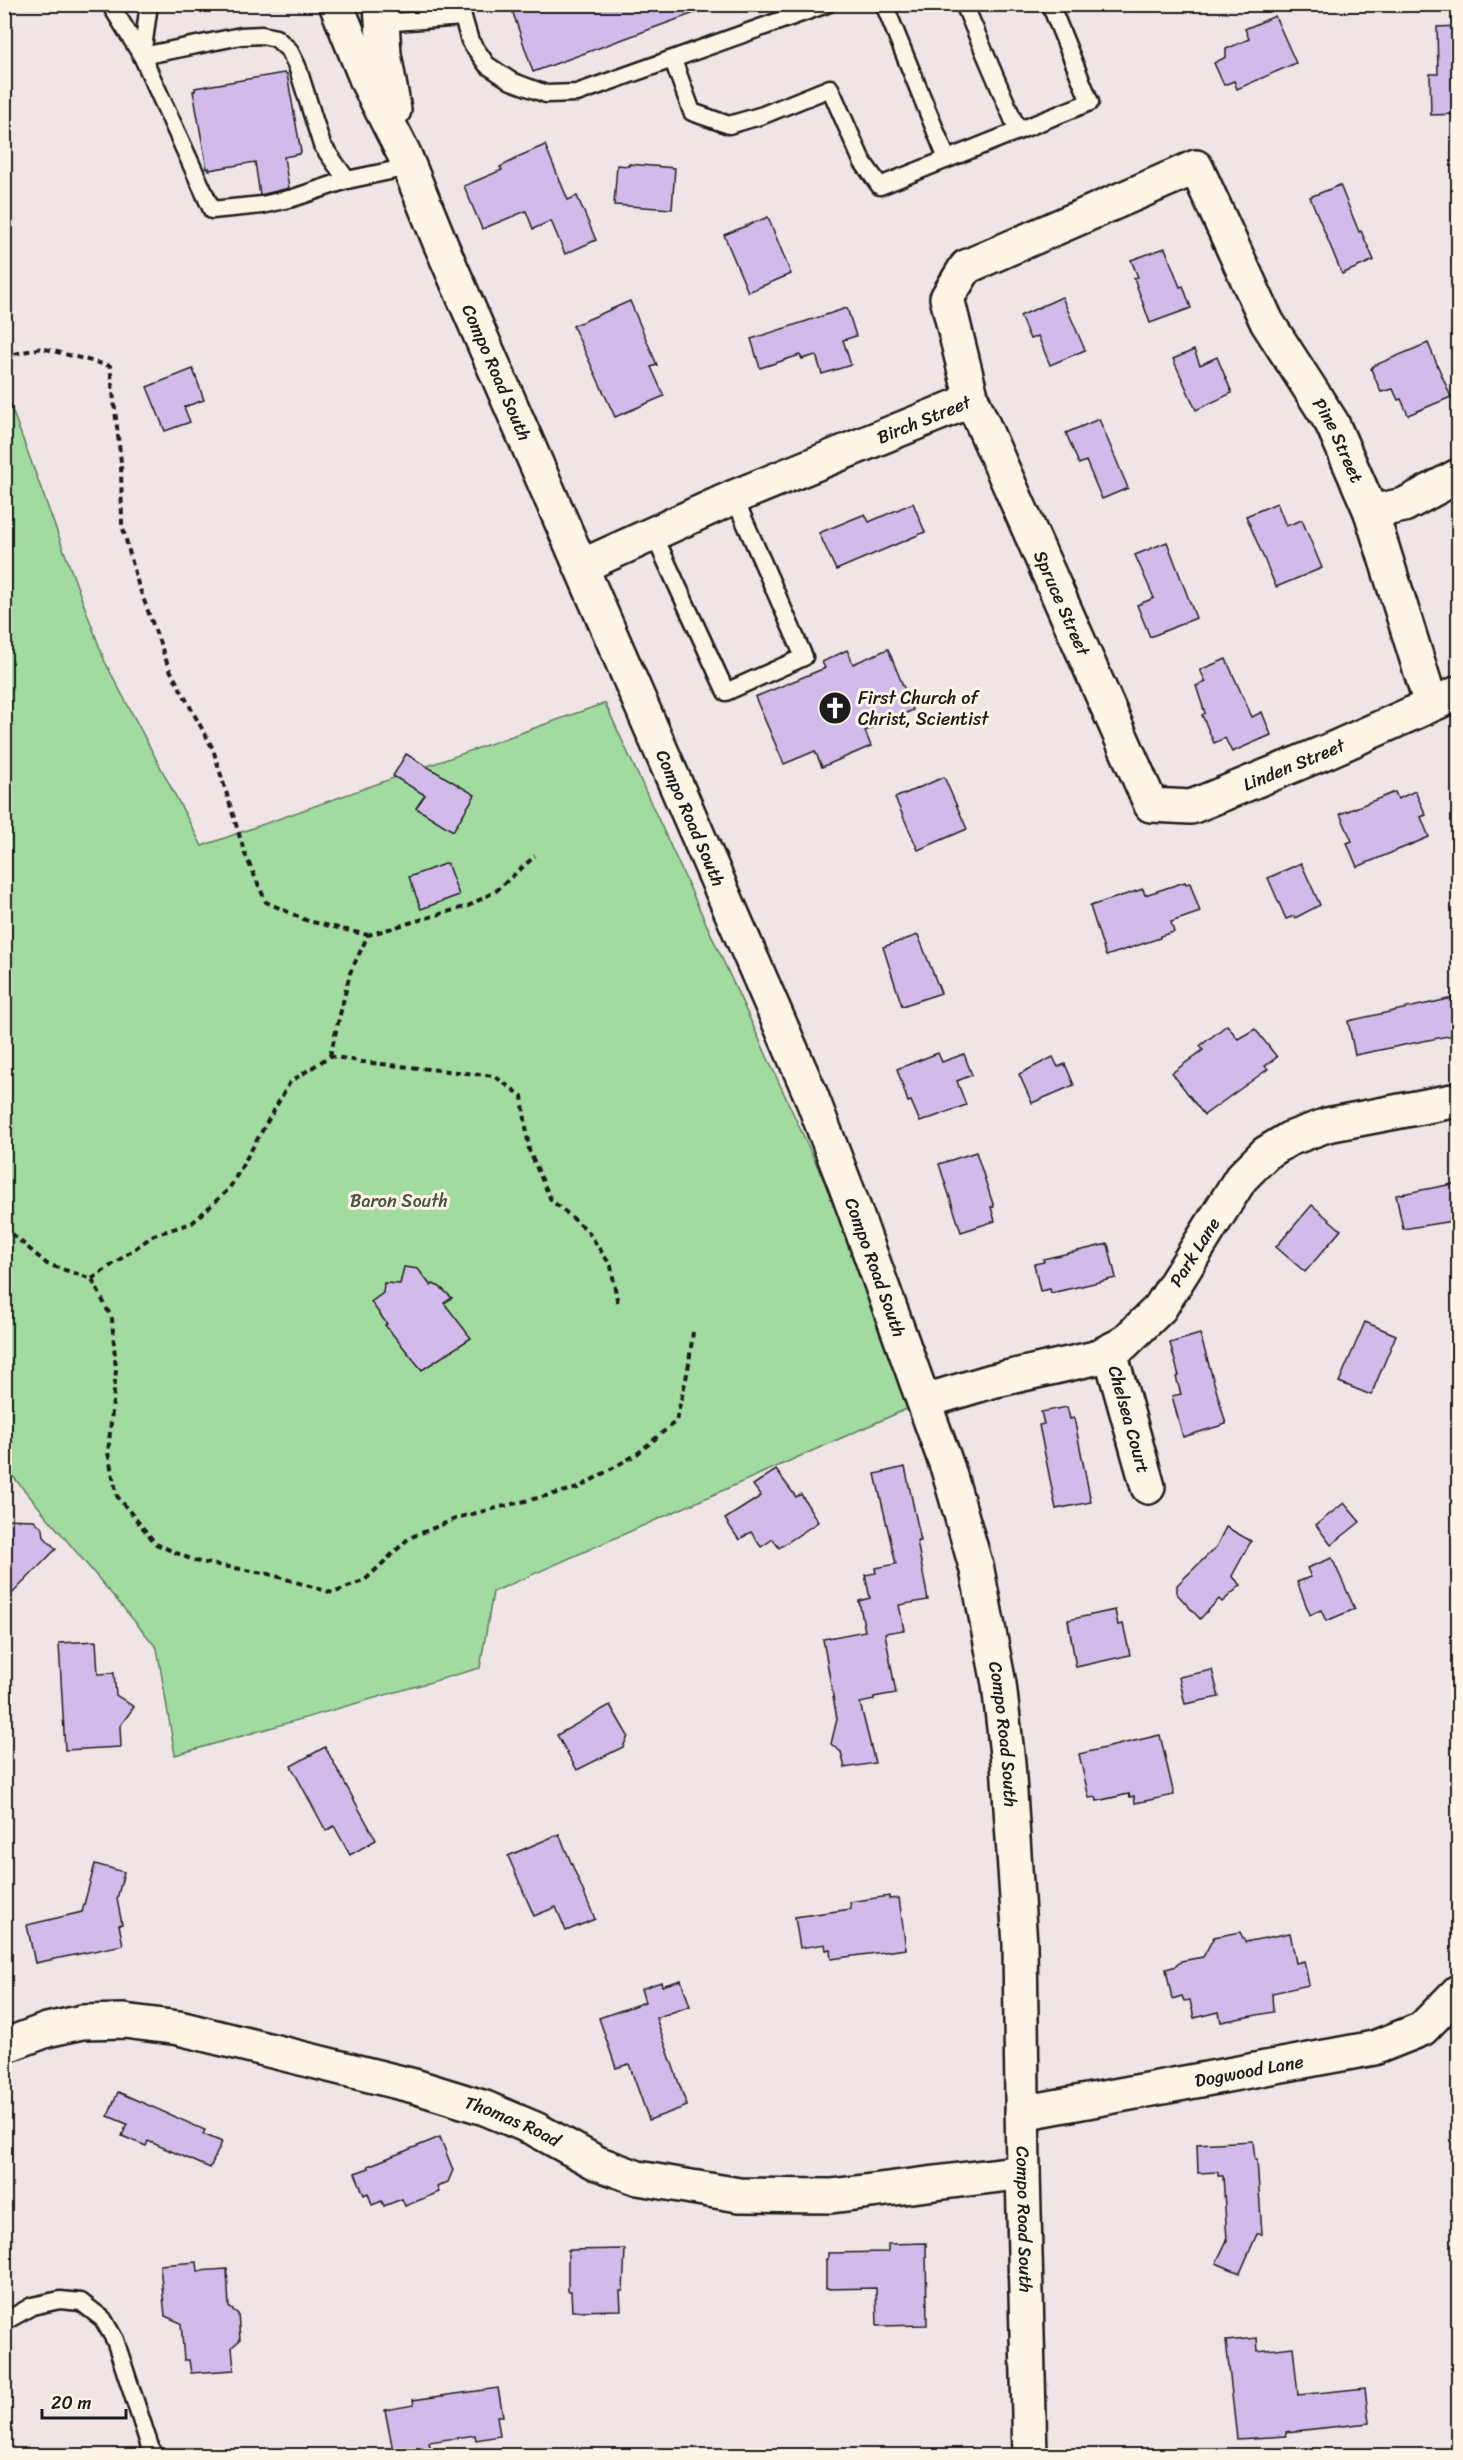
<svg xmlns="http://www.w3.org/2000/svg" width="1463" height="2460" viewBox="0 0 1463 2460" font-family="Sriracha,sans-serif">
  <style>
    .green { fill: #a1dba0; stroke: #5e7c5e; stroke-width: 1.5 }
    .building { fill: #d2bbea; stroke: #1c1c1c; stroke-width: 1.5 }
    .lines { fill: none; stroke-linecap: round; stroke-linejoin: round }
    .service-casing { stroke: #1c1c1c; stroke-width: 21 }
    .minor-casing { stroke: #1c1c1c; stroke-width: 38 }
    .secondary-casing { stroke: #1c1c1c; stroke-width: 38 }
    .path { stroke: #1c1c1c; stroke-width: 4; stroke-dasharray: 6 4.5; stroke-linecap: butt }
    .service { stroke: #fcf5e5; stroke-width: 16 }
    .minor { stroke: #fcf5e5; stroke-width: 33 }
    .secondary { stroke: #fcf5e5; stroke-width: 33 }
    .labels { text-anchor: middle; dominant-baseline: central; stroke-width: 6; stroke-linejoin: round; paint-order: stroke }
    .street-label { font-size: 18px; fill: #1c1c1c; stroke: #fcf5e5 }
    .poi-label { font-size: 18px; fill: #1c1c1c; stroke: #fcf5e5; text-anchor: start }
    .park-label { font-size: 18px; fill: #454; stroke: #fcf5e5 }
  </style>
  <rect width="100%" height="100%" fill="#efe4e6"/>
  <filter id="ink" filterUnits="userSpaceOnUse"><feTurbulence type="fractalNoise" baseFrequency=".0167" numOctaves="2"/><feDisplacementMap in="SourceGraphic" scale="12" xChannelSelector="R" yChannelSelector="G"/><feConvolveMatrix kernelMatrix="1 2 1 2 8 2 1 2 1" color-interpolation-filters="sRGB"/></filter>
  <g filter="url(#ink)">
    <path class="green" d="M4 388 105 662 202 846 605 703 925 1401 493 1592 480 1668 175 1755 157 1648 5 1467Z"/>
    <g class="building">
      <path d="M510 4H707L708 8 533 72Z"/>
      <path d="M1275 16 1296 63 1237 89 1234 81 1224 85 1214 63 1226 57V49L1249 39 1245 29Z"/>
      <path d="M1458 26V114L1431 115 1430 74H1438L1437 27Z"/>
      <path d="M284 73 287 74 301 152 299 154 284 157 289 188 260 195 255 162 209 170V168L207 169 193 91H195V88Z"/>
      <path d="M545 145 568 200 577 196 596 240 565 254 551 221 533 229 526 211 482 229 464 186 502 170 500 167 516 159 515 158Z"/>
      <path d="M629 164 675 168 672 209 614 205 617 165 629 166Z"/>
      <path d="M1340 185 1359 232 1361 231 1374 260 1342 274 1310 197Z"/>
      <path d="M768 217 791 274 748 292 724 235Z"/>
      <path d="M1165 248 1180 287 1183 286 1191 308 1150 323 1134 278 1138 277 1131 260Z"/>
      <path d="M1062 297 1085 350 1050 365 1038 336 1030 339 1020 316Z"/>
      <path d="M630 301 657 365 651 367 664 396 615 417 573 326Z"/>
      <path d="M847 308 856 336 843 340 851 365 822 374 816 355 802 359 800 355 760 368 751 339Z"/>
      <path d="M1428 343 1451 397 1408 415 1401 399 1398 400 1393 389 1381 392 1371 369 1373 366Z"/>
      <path d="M1194 350 1200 365 1217 357 1232 393 1196 410 1173 359Z"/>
      <path d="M193 369 204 400 184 407 190 422 165 431 147 387Z"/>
      <path d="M1099 419 1128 488 1102 499 1086 461 1079 464 1066 433Z"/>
      <path d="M913 503 925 532 836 570 819 533 865 514 869 522Z"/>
      <path d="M1277 503 1286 526 1302 520 1322 568 1276 587 1246 516Z"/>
      <path d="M1167 542 1196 618 1150 637 1137 605 1154 598 1135 555Z"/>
      <path d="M888 649 913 710 865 731 871 746 822 767 815 751 784 764 755 697 825 668 822 662 847 650 853 664Z"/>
      <path d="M1226 659 1252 717 1262 712 1271 735 1232 752 1225 738 1214 743 1202 715 1205 713 1196 686 1206 682 1200 670Z"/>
      <path d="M406 754 475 795 453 831 416 808 425 795 393 776Z"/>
      <path d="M944 777 967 829 918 850 895 798Z"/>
      <path d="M1415 791 1426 815 1421 817 1429 837 1357 867 1347 843 1352 841 1340 814 1395 792 1398 799Z"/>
      <path d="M447 863 459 895 421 909 409 877Z"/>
      <path d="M1301 863 1320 905 1295 918 1294 916 1286 919 1268 878Z"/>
      <path d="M1185 882 1186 884 1190 883 1200 912 1171 922 1174 932 1160 936V938L1106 956 1090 906 1143 889 1145 895Z"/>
      <path d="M918 935 941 993 902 1006 883 947Z"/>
      <path d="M1458 997V1034L1355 1055 1348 1021Z"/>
      <path d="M1227 1025 1238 1039 1255 1029 1277 1057 1265 1066 1268 1069 1204 1115 1172 1073 1203 1050 1200 1046Z"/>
      <path d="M938 1053 942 1062 964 1054 972 1075 957 1081 966 1105 920 1122 911 1101 908 1102 897 1069Z"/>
      <path d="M1053 1057 1058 1067 1065 1064 1074 1085 1032 1103 1019 1074Z"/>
      <path d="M976 1152 994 1207H991L995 1221 961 1232 939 1164Z"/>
      <path d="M1458 1183V1220L1403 1229 1396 1195Z"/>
      <path d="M1312 1205 1341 1230 1305 1272 1276 1247Z"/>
      <path d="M1108 1244 1116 1278 1051 1293 1050 1289 1040 1291 1034 1264 1044 1262 1043 1259Z"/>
      <path d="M404 1267 418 1269 431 1286 433 1284 440 1287 452 1298 444 1303 471 1338 422 1370 385 1325 387 1324 371 1302 383 1293 384 1283 400 1284Z"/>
      <path d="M1365 1322 1396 1335 1371 1395 1339 1382Z"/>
      <path d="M1200 1334 1226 1424 1183 1437 1172 1396 1181 1394 1176 1377 1179 1376 1170 1343Z"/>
      <path d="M1067 1407 1070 1419 1074 1418 1091 1502 1056 1509 1039 1425 1044 1424 1041 1412Z"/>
      <path d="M905 1467 921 1541H917L928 1600 899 1605 904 1630 885 1633 896 1693 874 1697V1700L860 1703 875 1763 845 1768 841 1752 831 1744 837 1719 823 1639 865 1631 859 1601 870 1598 865 1575 876 1573 875 1568 896 1564 875 1474Z"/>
      <path d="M776 1470 796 1497 801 1494 818 1522 779 1548 773 1539 761 1547 751 1532 739 1540 725 1519 761 1496 753 1485Z"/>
      <path d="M1344 1503 1360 1522 1331 1545 1316 1525Z"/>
      <path d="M4 1519 34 1520 43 1529 44 1537 56 1549 4 1602Z"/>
      <path d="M1226 1527 1251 1541 1232 1576 1241 1585 1222 1602 1219 1599 1200 1619 1177 1594V1585L1216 1547Z"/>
      <path d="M1332 1558 1355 1609 1326 1621 1321 1610 1310 1615 1297 1582 1311 1577 1307 1568Z"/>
      <path d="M1115 1610 1118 1625 1123 1624 1130 1655 1076 1667 1068 1620Z"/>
      <path d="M96 1641 98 1674 114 1673 116 1695 134 1707 120 1726 121 1747 65 1750 59 1643Z"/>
      <path d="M1212 1670 1219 1697 1185 1704 1179 1677Z"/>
      <path d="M610 1705 628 1736 623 1747 577 1770 557 1735Z"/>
      <path d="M1160 1735 1174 1795 1135 1803 1134 1796 1130 1797 1129 1794 1097 1801 1096 1797 1089 1798 1079 1754Z"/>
      <path d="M325 1747 376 1840 350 1855 334 1826 326 1831 291 1766Z"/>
      <path d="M559 1834 595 1919 566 1931 556 1907 534 1916 508 1856Z"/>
      <path d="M95 1864 124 1872 117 1899 122 1924 119 1925 123 1945 35 1963 27 1925 82 1912Z"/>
      <path d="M889 1896V1899L899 1898 906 1949 831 1959 830 1949 826 1950 825 1944 800 1948 795 1917 851 1909 850 1902Z"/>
      <path d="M1240 1932 1245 1942 1290 1933 1296 1963 1304 1961 1309 1985 1272 1993 1273 2012 1221 2022 1219 2012 1194 2018 1190 2000 1184 2001 1182 1996 1172 1999 1166 1969 1176 1966 1181 1961 1203 1957 1214 1937Z"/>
      <path d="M681 1980 690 2006 656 2018 687 2106 649 2120 629 2064 616 2068 599 2018 645 2002 641 1989 661 1982 662 1986Z"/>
      <path d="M118 2092 205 2130 203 2134 222 2142 210 2168 148 2141 146 2146 122 2136 127 2124 108 2116Z"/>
      <path d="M440 2137 453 2170 448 2182 437 2187 439 2192 405 2206 402 2199 384 2206 382 2201 372 2205 368 2193 364 2195 355 2173 369 2168 368 2166Z"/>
      <path d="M1253 2141 1255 2160H1257L1262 2234H1257L1240 2273 1216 2263 1227 2240 1223 2176H1218V2172L1198 2173 1197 2144Z"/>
      <path d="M926 2243 927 2325 877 2326 876 2288 826 2289V2259H828V2253L888 2252V2244Z"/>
      <path d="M625 2249 623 2291H620L621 2310 572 2311 571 2291H568V2250Z"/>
      <path d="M197 2262 198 2271 227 2269 229 2307 238 2314 240 2340 232 2347 234 2370 191 2373 189 2360H184L181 2323 165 2316 160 2265Z"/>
      <path d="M1257 2338 1258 2351 1293 2347 1298 2395 1365 2388 1369 2423 1286 2432V2436L1237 2439 1226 2341Z"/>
      <path d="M498 2388 503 2416H497L500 2436 476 2440 475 2435 429 2442 431 2450 425 2451 426 2456H394L385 2410 414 2405 413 2400Z"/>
    </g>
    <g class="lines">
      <defs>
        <g id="service">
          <path d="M110 4 142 56 212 210 262 205 293 198 347 180 409 167"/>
          <path d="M459 4 470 41 487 65 511 81 546 94 577 93 827 4"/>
          <path d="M884 4 947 159"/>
          <path d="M964 4 1018 131"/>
          <path d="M381 23 463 17"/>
          <path d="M142 56 241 36 262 35 276 38 289 50 297 66 322 145 347 180"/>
          <path d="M142 56 149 4"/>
          <path d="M673 60 692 112 729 125 763 115 830 88 862 161 880 186 1090 102 1050 4"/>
          <path d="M654 535 726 692 804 657 734 497"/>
          <path d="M4 2322 32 2306 60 2300 81 2302 103 2319 115 2340 153 2456"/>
        </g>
        <g id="minor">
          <path id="s1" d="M972 400 1151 805 1191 807 1328 751 1458 693"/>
          <path d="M1371 512 1404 505 1458 476"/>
          <path id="s2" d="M582 566 734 497 972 400 947 298 966 267 1196 167 1267 322 1332 423 1371 512 1431 704"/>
          <path id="s3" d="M1110 1352 1148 1487"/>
          <path id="s4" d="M925 1401 992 1381 1095 1358 1123 1344 1160 1308 1241 1178 1266 1153 1289 1139 1327 1125 1458 1100"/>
          <path id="s5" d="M4 2046 47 2030 82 2022 124 2021 179 2028 414 2086 485 2108 535 2129 597 2163 638 2178 739 2195 831 2196 1023 2172"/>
          <path id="s6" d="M1022 2113 1374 2048 1422 2029 1458 1992"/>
        </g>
        <g id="secondary">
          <path id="s7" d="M336 4 368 83 404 154 441 245 810 1093 848 1192 948 1469 977 1570 999 1684 1008 1763 1020 1944 1023 2172 1030 2456"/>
          <path d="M381 4 384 54 394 110"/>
        </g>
      </defs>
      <use href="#service" class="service-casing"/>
      <use href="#minor" class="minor-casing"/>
      <use href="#secondary" class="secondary-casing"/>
      <g class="path">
        <path d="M4 356 42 348 110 366 121 462 122 525 138 584 169 668 213 749 245 854 266 902 308 921 368 935"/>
        <path d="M330 1056 350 973 368 935 468 906 496 891 535 856"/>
        <path d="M4 1227 47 1264 92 1279 112 1319 116 1370 108 1453 117 1496 156 1544 195 1561 269 1574 333 1593 365 1580 409 1538 460 1517 578 1488 637 1454 676 1421 688 1370 693 1332"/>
        <path d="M92 1279 154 1235 192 1223 229 1189 290 1082 330 1056 363 1062 494 1076 522 1096 529 1150 551 1200 587 1230 611 1266 618 1305"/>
      </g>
      <use href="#service" class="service"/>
      <use href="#minor" class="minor"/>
      <use href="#secondary" class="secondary"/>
    </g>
  </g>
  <defs>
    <symbol id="church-disc" viewBox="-11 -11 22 22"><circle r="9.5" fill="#1c1c1c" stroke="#fcf5e5"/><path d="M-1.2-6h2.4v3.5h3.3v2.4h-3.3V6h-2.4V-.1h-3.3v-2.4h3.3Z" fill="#fff"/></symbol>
  </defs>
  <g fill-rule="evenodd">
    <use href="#church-disc" x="816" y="689" width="38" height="38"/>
  </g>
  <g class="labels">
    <g class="street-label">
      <text stroke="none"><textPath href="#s7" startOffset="402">Compo Road South</textPath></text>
      <text stroke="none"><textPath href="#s2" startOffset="372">Birch Street</textPath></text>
      <text stroke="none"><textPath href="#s2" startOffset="1125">Pine Street</textPath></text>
      <text stroke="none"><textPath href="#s1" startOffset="222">Spruce Street</textPath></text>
      <text stroke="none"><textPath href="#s1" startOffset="594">Linden Street</textPath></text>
      <text stroke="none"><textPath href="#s7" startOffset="888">Compo Road South</textPath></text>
      <text stroke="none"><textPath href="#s4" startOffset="324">Park Lane</textPath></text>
      <text stroke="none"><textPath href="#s7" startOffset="1374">Compo Road South</textPath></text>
      <text stroke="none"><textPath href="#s3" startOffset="70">Chelsea Court</textPath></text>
      <text stroke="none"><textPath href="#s7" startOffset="1860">Compo Road South</textPath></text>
      <text stroke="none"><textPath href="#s6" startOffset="231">Dogwood Lane</textPath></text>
      <text stroke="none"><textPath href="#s5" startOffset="526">Thomas Road</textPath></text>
      <text stroke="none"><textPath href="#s7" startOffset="2346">Compo Road South</textPath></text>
    </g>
    <g class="poi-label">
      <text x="858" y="698">First Church of<tspan x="858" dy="21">Christ, Scientist</tspan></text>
    </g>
    <g class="park-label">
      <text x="399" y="1201">Baron South</text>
    </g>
  </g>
  <rect width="1463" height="2460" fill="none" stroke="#fcf5e5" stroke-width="24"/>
  <rect x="12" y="12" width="1439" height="2436" fill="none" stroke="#1c1c1c" stroke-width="2" filter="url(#ink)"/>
  <path d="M42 2409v9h84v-9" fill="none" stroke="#1c1c1c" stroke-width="3"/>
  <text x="51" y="2409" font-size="18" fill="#1c1c1c" stroke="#fcf5e5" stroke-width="4.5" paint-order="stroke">20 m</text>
</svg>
